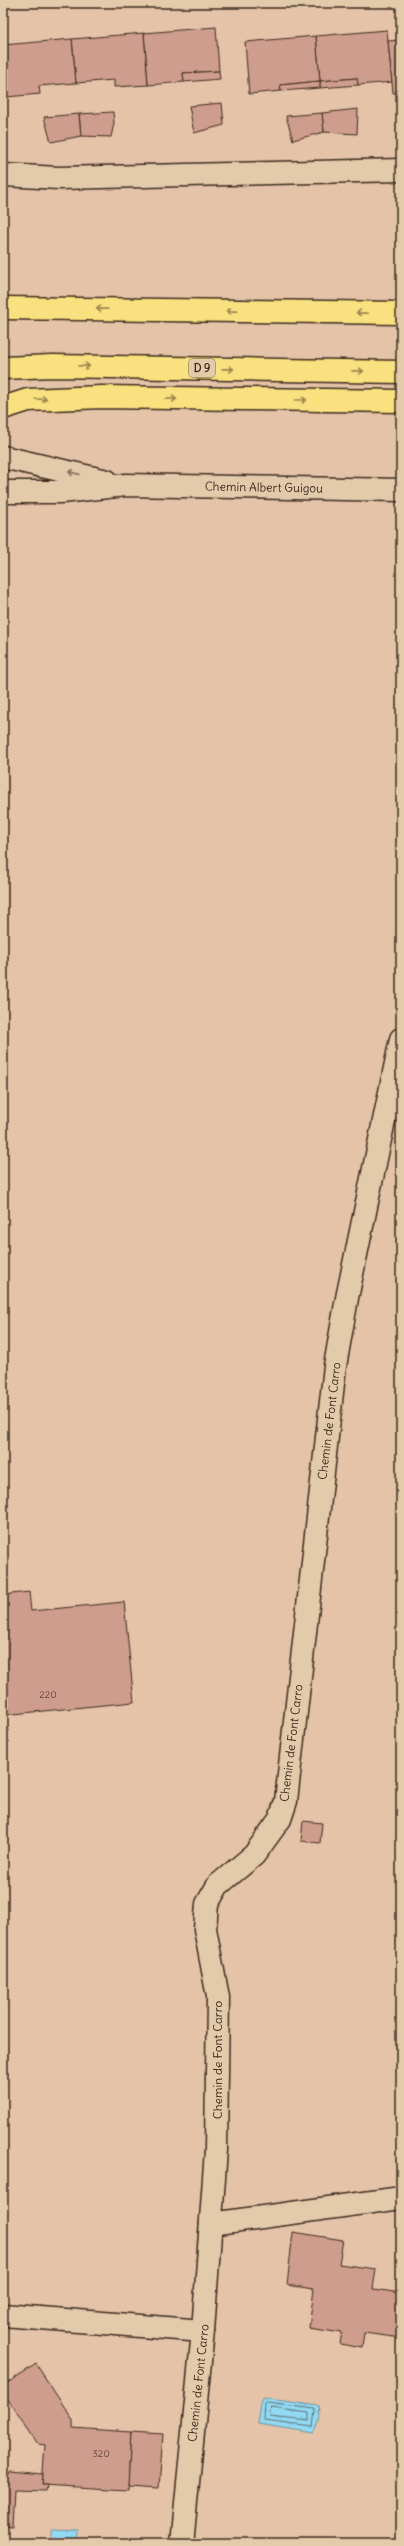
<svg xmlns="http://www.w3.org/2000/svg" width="404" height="2546" viewBox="0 0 404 2546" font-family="Delius,sans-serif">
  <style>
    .water { fill: url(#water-ripples); stroke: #6f949e }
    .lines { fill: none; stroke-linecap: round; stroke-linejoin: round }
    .shore { stroke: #5e7074; stroke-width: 1 }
    .building { fill: #cf9d8d; stroke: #3b2a1e }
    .minor-casing { stroke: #3b2a1e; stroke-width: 25 }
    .trunk-casing { stroke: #3b2a1e; stroke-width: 25 }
    .minor { stroke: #e3caab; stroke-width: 22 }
    .trunk { stroke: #fae180; stroke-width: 22 }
    .oneway { stroke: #9a864f }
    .oneway2 { stroke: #87725d }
    .labels { text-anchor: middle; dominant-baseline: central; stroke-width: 3.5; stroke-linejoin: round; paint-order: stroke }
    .number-label { font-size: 10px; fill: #60473a }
    .shield { fill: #e3caab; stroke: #6d5a48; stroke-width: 1 }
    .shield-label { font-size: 11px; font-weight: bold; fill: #3b2a1e }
    .street-label { font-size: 12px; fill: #3b2a1e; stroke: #e3caab }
  </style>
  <defs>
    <pattern id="water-ripples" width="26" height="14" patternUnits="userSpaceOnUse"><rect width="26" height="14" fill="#92daf4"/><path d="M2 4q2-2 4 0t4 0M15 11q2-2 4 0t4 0" fill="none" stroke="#7fbbd1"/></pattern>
  </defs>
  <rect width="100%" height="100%" fill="#e5c3a8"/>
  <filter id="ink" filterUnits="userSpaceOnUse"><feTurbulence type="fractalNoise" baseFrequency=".025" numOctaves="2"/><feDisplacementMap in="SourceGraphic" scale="8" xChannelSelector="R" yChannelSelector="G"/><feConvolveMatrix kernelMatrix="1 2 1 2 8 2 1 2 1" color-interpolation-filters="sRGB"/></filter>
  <g filter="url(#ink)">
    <g class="water">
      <path d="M262 2398 319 2406C321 2413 319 2427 314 2433L258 2424Z"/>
      <path d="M52 2529 78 2530 77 2543H52Z"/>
    </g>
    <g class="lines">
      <g class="shore">
        <path d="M267 2403 315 2409 313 2427 264 2421 265 2404Z"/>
        <path d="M271 2408 309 2413V2421L270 2417Z"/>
      </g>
    </g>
    <g class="building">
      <path d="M216 27 219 71 183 73 184 82 148 85 144 33Z"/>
      <path d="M387 30 392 82 358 85 357 78 320 81 316 36Z"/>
      <path d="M144 33 148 85 114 87V80L76 83 72 39Z"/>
      <path d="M316 36 320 81 280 85 281 91 249 94 245 42Z"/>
      <path d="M72 39 76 83 39 86 40 94 6 97 3 45Z"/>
      <path d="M401 40V92L393 93 388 41Z"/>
      <path d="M219 71 220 79 184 82 183 73Z"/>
      <path d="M357 78 358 85 320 88V81Z"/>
      <path d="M320 81V88L281 91 280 85Z"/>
      <path d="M222 103 224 125 194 133 189 106Z"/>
      <path d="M358 109 357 134 324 132 322 113Z"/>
      <path d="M113 112 114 123 111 137 81 136 79 114Z"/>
      <path d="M322 113 324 132 293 140 286 116Z"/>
      <path d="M79 114 81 136 51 142 44 117Z"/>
      <path d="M29 1592 31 1611 124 1602 134 1702 3 1715V1595Z"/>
      <path d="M303 1821 322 1823 320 1843 301 1841Z"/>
      <path d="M293 2232 343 2240 339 2264 376 2269 373 2289 401 2293V2338L364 2333 362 2348 340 2344 342 2333 309 2328 314 2289 287 2285Z"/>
      <path d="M36 2364 73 2420V2428L131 2432 128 2490 42 2485 45 2445 38 2444 3 2392V2386Z"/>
      <path d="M131 2432 163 2434 159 2488 128 2486Z"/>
      <path d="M11 2471 43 2474 42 2485H47L46 2491 14 2490 12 2527 3 2526V2478Z"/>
    </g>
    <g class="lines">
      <defs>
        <g id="minor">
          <path d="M3 175 59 178 401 170"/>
          <path d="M3 457 107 481"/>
          <path d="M3 492H61L126 485 401 490"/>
          <path d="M211 2224 401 2198"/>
          <path d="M3 2315 203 2331"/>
          <path d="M182 2543 203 2331 216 2150 218 1997 205 1929 207 1904 218 1885 254 1855 280 1819 286 1801 335 1366 347 1298 401 1039"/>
        </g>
        <g id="trunk">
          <path d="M3 308 401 313"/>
          <path d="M3 368 53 366 401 372"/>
          <path d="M3 408 28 400 102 397 401 401"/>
        </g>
      </defs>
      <use href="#minor" class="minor-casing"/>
      <use href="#trunk" class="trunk-casing"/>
      <use href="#minor" class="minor"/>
      <use href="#trunk" class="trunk"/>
    </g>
    <defs><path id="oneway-shaft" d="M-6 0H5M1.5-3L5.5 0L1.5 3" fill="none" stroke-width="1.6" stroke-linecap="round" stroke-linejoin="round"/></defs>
    <g class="oneway">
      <use href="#oneway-shaft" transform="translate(102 309) rotate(-179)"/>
      <use href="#oneway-shaft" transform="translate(232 311) rotate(-179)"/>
      <use href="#oneway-shaft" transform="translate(362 313) rotate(-179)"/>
      <use href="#oneway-shaft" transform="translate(84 366) rotate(1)"/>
      <use href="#oneway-shaft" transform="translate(228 369) rotate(1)"/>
      <use href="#oneway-shaft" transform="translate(358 371) rotate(1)"/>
      <use href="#oneway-shaft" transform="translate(41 399) rotate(-2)"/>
      <use href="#oneway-shaft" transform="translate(171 399) rotate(1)"/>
      <use href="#oneway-shaft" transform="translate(301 400)"/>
    </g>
    <use class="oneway2" href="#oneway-shaft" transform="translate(74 473) rotate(-167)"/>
  </g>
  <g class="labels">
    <g class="number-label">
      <text x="48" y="1694">220</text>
      <text x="101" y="2453">320</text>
    </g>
    <rect class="shield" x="189" y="359" width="26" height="18" rx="3"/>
    <g class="shield-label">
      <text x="202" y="368">D 9</text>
    </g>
    <g class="street-label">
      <text transform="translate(264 487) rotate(1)">Chemin Albert Guigou</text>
      <text transform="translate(329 1421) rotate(-83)">Chemin de Font Carro</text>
      <text transform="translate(291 1743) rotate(-83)">Chemin de Font Carro</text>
      <text transform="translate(217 2060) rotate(-90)">Chemin de Font Carro</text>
      <text transform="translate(198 2383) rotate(-84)">Chemin de Font Carro</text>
    </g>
  </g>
  <rect width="404" height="2546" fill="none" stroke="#e3caab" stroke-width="16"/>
  <rect x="8" y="8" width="388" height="2530" fill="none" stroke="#3b2a1e" stroke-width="1.5" filter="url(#ink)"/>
</svg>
